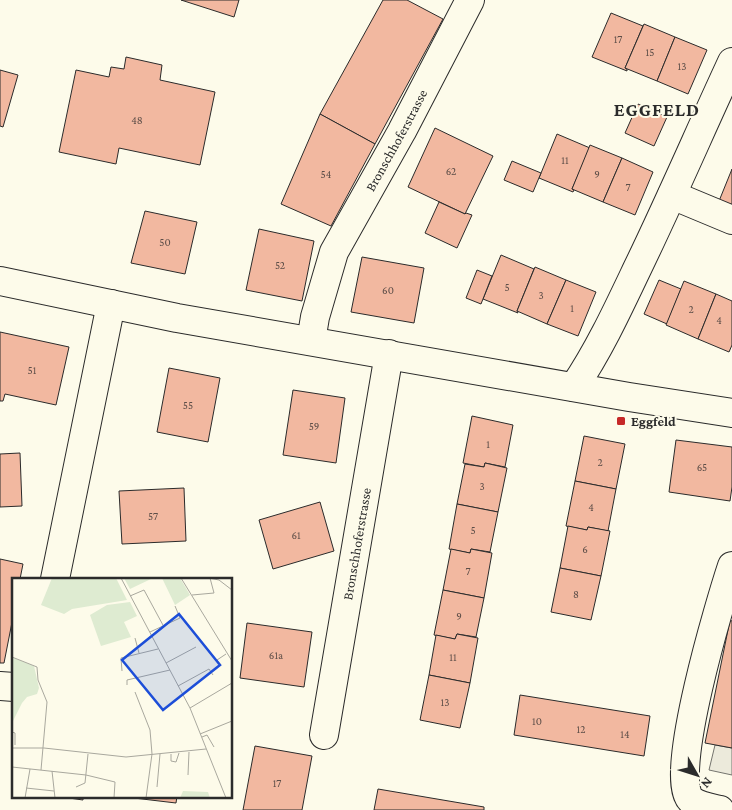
<svg xmlns="http://www.w3.org/2000/svg" width="732" height="810" viewBox="0 0 732 810" font-family="'Crimson Pro',serif">
  <style>
    .parking { fill: #eceadb; stroke: #74746e }
    .building { fill: #f2b8a0; stroke: #2b2b2b }
    .lines { fill: none; stroke-linecap: round; stroke-linejoin: round }
    .minor-casing { stroke: #2b2b2b; stroke-width: 30 }
    .major-casing { stroke: #2b2b2b; stroke-width: 30 }
    .minor { stroke: #fdfbea; stroke-width: 28 }
    .major { stroke: #fdfbea; stroke-width: 28 }
    .poi-dot { fill: #c62828; stroke: #fdfbea; stroke-width: 2 }
    .labels { text-anchor: middle; dominant-baseline: central; stroke-width: 4; stroke-linejoin: round; paint-order: stroke }
    .number-label { font-size: 11px; fill: #5d4e48 }
    .street-label { font-size: 14px; fill: #2b2b2b; stroke: #fdfbea }
    .poi-label { font-size: 14px; font-weight: bold; fill: #2b2b2b; stroke: #fdfbea; text-anchor: start }
    .district-label { font-size: 19px; font-weight: bold; letter-spacing: 1px; fill: #2b2b2b; stroke: #fdfbea }
    .inset-road { fill: none; stroke: #a9a89e; stroke-width: 1 }
    .view { fill: #1d4ed8; fill-opacity: 0.15; stroke: #1d4ed8; stroke-width: 2.5 }
    .inset-edge { fill: none; stroke: #2b2b2b; stroke-width: 2.5 }
  </style>
  <rect width="100%" height="100%" fill="#fdfbea"/>
  <path class="parking" d="M715 745 732 748V775L709 770Z"/>
  <g class="building">
    <path d="M181 0H239L234 17Z"/>
    <path d="M383 0H407L443 19 375 144 320 114Z"/>
    <path d="M611 13 643 26 625 68 627 69V71L592 57Z"/>
    <path d="M644 24 675 37 657 81 625 68Z"/>
    <path d="M675 37 707 50 688 94 657 81Z"/>
    <path d="M126 57 162 65 160 80 215 92 200 165 119 148 116 164 59 152 76 70 109 77 111 67 124 69Z"/>
    <path d="M0 70 18 75 3 127 0 126Z"/>
    <path d="M638 104 667 117 654 146 625 133Z"/>
    <path d="M320 114 375 144 331 226 281 204Z"/>
    <path d="M435 128 493 156 465 214 408 187Z"/>
    <path d="M557 134 590 148 572 189 574 190 573 192 539 178Z"/>
    <path d="M590 145 622 158 603 202 572 189Z"/>
    <path d="M622 158 653 172 635 215 603 202Z"/>
    <path d="M512 161 541 173 533 192 504 180Z"/>
    <path d="M732 169V212L717 206Z"/>
    <path d="M439 202 465 214 466 213 472 215 457 248 425 233Z"/>
    <path d="M145 211 197 222 185 274 131 263Z"/>
    <path d="M259 229 314 241 302 301 246 290Z"/>
    <path d="M501 255 534 269 517 311 518 313 483 299Z"/>
    <path d="M362 257 424 268 414 323 351 312Z"/>
    <path d="M535 267 566 280 547 324 517 311Z"/>
    <path d="M477 270 492 276 481 304 466 298Z"/>
    <path d="M566 280 596 292 578 336 547 324Z"/>
    <path d="M659 280 681 289 667 324 644 314Z"/>
    <path d="M684 281 716 294 698 339 666 325Z"/>
    <path d="M716 294 732 301V345L729 352 698 339Z"/>
    <path d="M0 332 69 347 56 405 5 394 3 401H0Z"/>
    <path d="M169 368 220 378 208 442 157 432Z"/>
    <path d="M293 390 345 398 336 463 283 455Z"/>
    <path d="M472 416 513 425 505 467 485 463 484 467 463 463Z"/>
    <path d="M584 436 625 444 616 489 575 481Z"/>
    <path d="M676 440 732 447V487L730 501 669 492Z"/>
    <path d="M20 453 22 506 0 507V454Z"/>
    <path d="M485 463 507 468 498 512 457 504 465 464 484 467Z"/>
    <path d="M575 481 616 489 608 531 588 527 587 530 566 526Z"/>
    <path d="M184 488 186 541 122 544 119 491Z"/>
    <path d="M320 502 334 551 273 569 259 520Z"/>
    <path d="M457 504 498 512 490 552 471 549 470 553 449 549Z"/>
    <path d="M568 526 587 530 588 527 610 531 601 576 560 568Z"/>
    <path d="M451 549 470 553 471 549 492 553 484 598 443 590Z"/>
    <path d="M0 559 23 564 20 579H14V612L4 663H0Z"/>
    <path d="M560 568 601 576 591 620 551 612Z"/>
    <path d="M443 590 484 598 476 637 457 634 455 639 434 635Z"/>
    <path d="M730 620 732 621V748L705 743Z"/>
    <path d="M247 623 312 632 304 687 240 678Z"/>
    <path d="M457 634 478 638 470 683 429 675 436 635 455 639Z"/>
    <path d="M429 675 470 683 460 728 420 720Z"/>
    <path d="M520 695 650 716 644 756 514 735Z"/>
    <path d="M255 746 312 756 302 810H243Z"/>
    <path d="M378 789 484 807V810H374Z"/>
    <path d="M55 796H83V800Z"/>
    <path d="M117 796H177L176 803Z"/>
  </g>
  <g class="lines">
    <defs>
      <g id="minor">
        <path d="M672 195 732 220"/>
        <path id="s1" d="M311 341 315 317 334 252 402 131 470 0"/>
        <path d="M574 387C599 350 618 309 637 269 670 201 700 131 732 62"/>
        <path d="M55 579 111 304"/>
        <path d="M0 686 14 687"/>
        <path id="s2" d="M324 735 389 354"/>
        <path d="M720 810C711 808 698 806 691 800 667 778 721 599 732 566"/>
      </g>
      <path id="major" d="M0 281 177 318 629 397 732 413"/>
    </defs>
    <use href="#minor" class="minor-casing"/>
    <use href="#major" class="major-casing"/>
    <use href="#minor" class="minor"/>
    <use href="#major" class="major"/>
  </g>
  <rect class="poi-dot" x="616" y="416" width="10" height="10" rx="2.5"/>
  <g class="labels">
    <g class="number-label">
      <text x="618" y="39">17</text>
      <text x="650" y="52">15</text>
      <text x="682" y="66">13</text>
      <text x="137" y="120">48</text>
      <text x="565" y="160">11</text>
      <text x="451" y="171">62</text>
      <text x="326" y="174">54</text>
      <text x="597" y="174">9</text>
      <text x="628" y="187">7</text>
      <text x="165" y="242">50</text>
      <text x="280" y="265">52</text>
      <text x="507" y="287">5</text>
      <text x="388" y="290">60</text>
      <text x="541" y="295">3</text>
      <text x="572" y="308">1</text>
      <text x="691" y="309">2</text>
      <text x="719" y="320">4</text>
      <text x="32" y="370">51</text>
      <text x="188" y="405">55</text>
      <text x="314" y="426">59</text>
      <text x="488" y="444">1</text>
      <text x="600" y="462">2</text>
      <text x="702" y="467">65</text>
      <text x="482" y="486">3</text>
      <text x="591" y="507">4</text>
      <text x="153" y="516">57</text>
      <text x="473" y="530">5</text>
      <text x="296" y="535">61</text>
      <text x="585" y="549">6</text>
      <text x="468" y="571">7</text>
      <text x="576" y="594">8</text>
      <text x="459" y="616">9</text>
      <text x="276" y="655">61a</text>
      <text x="453" y="657">11</text>
      <text x="445" y="702">13</text>
      <text x="537" y="721">10</text>
      <text x="581" y="729">12</text>
      <text x="625" y="734">14</text>
      <text x="277" y="783">17</text>
    </g>
    <g class="street-label">
      <text stroke="none"><textPath href="#s1" startOffset="220">Bronschhoferstrasse</textPath></text>
      <text stroke="none"><textPath href="#s2" startOffset="194">Bronschhoferstrasse</textPath></text>
    </g>
    <g class="poi-label">
      <text x="631" y="421">Eggfeld</text>
    </g>
    <g class="district-label">
      <text x="657" y="109">EGGFELD</text>
    </g>
  </g>
  <g transform="translate(12 578)">
    <rect width="220" height="220" fill="#fdfbea"/>
    <path d="M40 0H104L115 22 60 31 52 36 29 27ZM112 0H141L118 11ZM150 0H168L178 17 163 27ZM118 24 125 38 112 44 119 59 89 68 78 37 95 27ZM0 79 22 88 27 110 25 116 15 119 10 125 0 145ZM171 213 196 214 198 220H168Z" fill="#deebd1"/>
    <path class="inset-road" d="M109 0 178 130 214 220M169 0 220 83M197 0 207 2 220 12M180 17 202 15 198 0M118 18 132 12 152 49M138 54 168 40 163 28M123 60 127 75M0 79 25 89 26 102 35 124 29 192M154 85 184 69M209 87 205 82 214 76M110 93 109 80 146 71M115 107V102L158 92M166 108 197 91 201 97M123 114 138 152 140 176 134 220M178 130 220 105M0 154 3 155V167M188 156 220 143M190 159 195 157 202 169M0 170H32L114 179 194 171M159 176V183L164 184 167 175M0 189 74 197 103 204 102 220M40 193 43 220M176 197 177 174M64 209 73 205 76 176M145 209 148 176M14 210 42 213M13 220 18 191"/>
    <path class="view" d="M167 36 208 87 151 132 110 82Z"/>
    <rect width="220" height="220" class="inset-edge"/>
  </g>
  <g transform="translate(697 775) rotate(129)" stroke="#fdfbea" stroke-width="4" paint-order="stroke">
  <path d="M0-4L9 19L0 12L-9 19Z" fill="#2b2b2b"/>
  <text y="-8" font-size="14" font-weight="bold" text-anchor="middle" fill="#2b2b2b">N</text>
  </g>
</svg>
